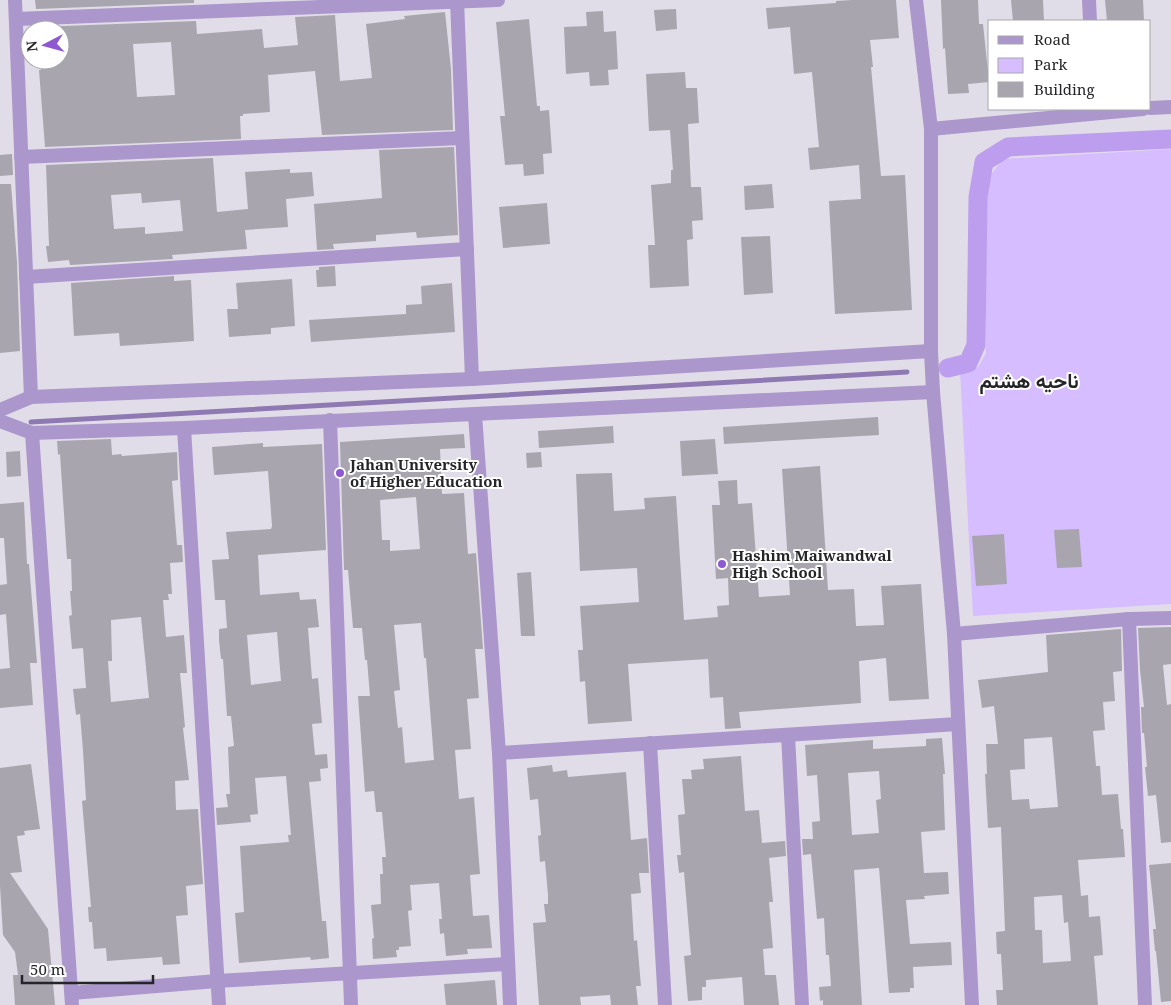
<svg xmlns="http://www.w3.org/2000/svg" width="1171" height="1005" viewBox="0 0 1171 1005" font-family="'Noto Serif',Vazirmatn,serif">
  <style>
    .green { fill: #d6bdff }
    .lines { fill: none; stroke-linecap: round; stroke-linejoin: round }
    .stream { stroke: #8f79b3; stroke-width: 5 }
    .canal { stroke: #bd9eee; stroke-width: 19 }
    .building { fill: #a8a5af; fill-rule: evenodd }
    .minor { stroke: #ab97cc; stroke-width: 14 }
    .poi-dot { fill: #8e58d1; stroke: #fff; stroke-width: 2 }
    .labels { text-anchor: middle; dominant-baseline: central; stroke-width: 4; stroke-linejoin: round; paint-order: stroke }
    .poi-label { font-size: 15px; font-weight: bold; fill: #252428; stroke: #fff; text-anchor: start }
    .district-label { font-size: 20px; font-weight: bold; fill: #252428; stroke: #fff }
  </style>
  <rect width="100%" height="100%" fill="#e1dde8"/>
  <path class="green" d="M1171 149V604L973 616 960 371 978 367 986 353V181L1003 159Z"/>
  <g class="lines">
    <path class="stream" d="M31 422 907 372"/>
    <path class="canal" d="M948 368 968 363 976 345 978 197 984 162 1008 147 1171 139"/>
  </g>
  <g class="building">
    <path d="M35 0H194V3L36 9Z"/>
    <path d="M852 0H896L899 38 870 40 873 67H871L881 176 905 175 912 310 835 314 829 201 861 199 859 165 810 170 808 148 819 147 812 72 794 74 790 27 768 29 766 8 836 3V1Z"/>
    <path d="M941 0H978L979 24H983L989 82 968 84 969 93 948 94 945 48 943 49Z"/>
    <path d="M1011 0H1043L1044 21H1013Z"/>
    <path d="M1105 0H1143L1144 21H1107Z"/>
    <path d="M676 9 677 29 656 31 654 10Z"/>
    <path d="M603 11 604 32 616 31 618 69 608 70 609 85 590 86 589 72 566 74 564 27 587 26 586 12Z"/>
    <path d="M445 12 451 69 453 130 322 135 315 71 268 75 270 112 243 114V116H240L241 139 45 147 39 70H41L40 60H60V30H38L37 27 196 21 197 34 262 29 264 48 298 45 295 17 335 15 340 81 372 78 366 24 405 19 404 16ZM171 42 175 95 137 97 133 44Z"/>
    <path d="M529 19 537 106H540V111L549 110 552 153 543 154 544 174 524 176 523 164 505 165 500 116H505L496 22Z"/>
    <path d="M685 72 686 88H697L699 123 688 124 691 187H701L703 220 692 221 693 239 687 240 689 286 650 288 648 245H655L651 185 671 183V170H673L670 130 649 131 646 74Z"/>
    <path d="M454 147 458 235 417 238 416 232 376 235V241L333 244 334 249 317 250 314 204 382 198 379 150Z"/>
    <path d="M12 154 13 175 0 176V155Z"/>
    <path d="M213 158 217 212 248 209 245 172 290 169V173L312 172 314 196 286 199 288 227 245 230 247 249 172 255 173 259 70 265 69 260 48 262 46 246H49L46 165ZM141 193 142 203 180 200 183 231 145 234V227L114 229 111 195Z"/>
    <path d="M0 184H11L17 262 20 351 0 353Z"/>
    <path d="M772 184 774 208 745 210 744 186Z"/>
    <path d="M547 203 550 244 503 248 499 207Z"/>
    <path d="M770 236 773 293 744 295 741 237Z"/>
    <path d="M335 266 336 286 317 287 316 270H319V267Z"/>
    <path d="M174 276V281L191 280 194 341 120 346 119 333 74 336 71 283Z"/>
    <path d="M292 279 295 326 271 328V334L229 337 227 309H238L236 283Z"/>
    <path d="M452 283 455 332 311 342 309 320 406 314V305L422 304 421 286Z"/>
    <path d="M878 417 879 435 724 444 723 427Z"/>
    <path d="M613 426 614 443 539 448 538 431Z"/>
    <path d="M464 434 465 448 440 449 442 494 464 493 468 554 476 553 483 649H475L479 698 467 699 471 749 455 750 459 799 474 797 480 874 470 875 473 916 489 915 492 948 467 949 468 954 446 956 444 933 440 934 439 919H442L439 883 410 885 412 910 408 911 411 946 399 947V950H396L397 957 373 959 372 939 374 938 371 905 381 904 380 874H383L382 857H386L382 812H376L374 791 365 792 358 696H370L367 660H365L362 628H353L348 570H344L340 442ZM416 497 420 549 390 551V540H382L380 500ZM421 623 424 658H426L434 760 405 763 402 727 398 728 394 691 400 690 394 625Z"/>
    <path d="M111 439 112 455 121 454 122 456 177 452 178 480 172 481 177 545H182L183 562 170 563 172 594H168L169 600H163L166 637 184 635 187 673H180L185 727 183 728 189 780 175 781 176 810 198 809 203 884 186 886 188 915 176 916 180 964 163 965 162 957 107 961 106 948 94 949 92 922H89L88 907H91L82 801 86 800 83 751 80 714 76 715 73 689 86 688 83 648 72 649 69 616 72 615 70 591H72L71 559H67L60 454 58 455 57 441ZM141 617 149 698 111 702 108 661H112L111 620Z"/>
    <path d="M715 439 718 474 682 476 680 441Z"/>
    <path d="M263 443V447L322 444 326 550 258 555 260 595 299 592 300 600 316 599 319 627 308 628 312 679 318 678 322 723 312 724 315 755 327 754 328 768 320 769 321 781 309 782 322 921H326L329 958 311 960 310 957 239 963 235 913 244 912 240 846 289 842 288 835H291L286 776 255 778 258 814 250 815 251 822 217 825 216 808 228 807 226 794H230L228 747 234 746 231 716H227L223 659H221L219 640V629L227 628 225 600H215L212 560 229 559 226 532 271 529 272 526 268 471 214 475 212 447ZM277 632 281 681 251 685 247 635Z"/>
    <path d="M20 451 21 476 7 477 6 452Z"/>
    <path d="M541 452 542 467 527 468 526 453Z"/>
    <path d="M820 466 828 590 854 589 856 626 884 625 881 586 921 584 929 699 889 701 886 658 859 661 861 703 739 712 741 728 725 729 723 697 710 698 708 659 628 664 632 721 588 724 585 681 580 682 578 650H583L580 606 639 602 637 568 580 571 576 474 612 473 614 511 645 509 644 498 676 496 684 620 718 617 717 606 729 605 728 578 716 579 712 505H720L718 481 737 480 738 504 752 503 759 597 790 595 782 469Z"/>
    <path d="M24 502 27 564H29L37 663H30L33 705 0 708V669L10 668 6 614 0 615V585L7 584 4 538H0V504Z"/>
    <path d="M1079 529 1082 567 1057 568 1054 530Z"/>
    <path d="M1004 534 1007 584 976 586 972 536Z"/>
    <path d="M531 572 535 636H521L517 573Z"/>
    <path d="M1171 627V664L1163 665 1167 705 1171 704V842L1161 843 1156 795 1148 796 1145 767H1147L1144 733H1142L1141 707H1144L1140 670 1138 628Z"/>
    <path d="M1121 629 1122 671 1113 672 1115 701 1103 702 1105 730 1093 731 1096 766H1100L1102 795 1118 794 1121 829H1123L1125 857 1078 860 1081 896 1088 895 1089 917 1100 916 1103 955 1094 956 1098 1005H997L996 990H1003L1001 954H997L996 932 1005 931 1001 827 988 828 985 774H987L986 744H998L994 706 982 708 978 680 1048 672 1046 635ZM1052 737 1058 807 1030 809 1029 799 1012 800 1010 770 1025 769 1024 739ZM1062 895 1064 923 1068 922 1071 961 1043 963 1042 930H1035L1034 897Z"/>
    <path d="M942 738 945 774H943L945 830 921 832 924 873 948 872 949 894 924 896 925 899 906 900 910 944 951 942 952 965 913 967 914 988H910V992L889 993 879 868 854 870 862 1005H823V1000L820 1001 819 987 831 986 829 955H826L824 918 817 919 811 854 803 855 802 839H813L812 822 820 821 817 775 807 776 805 745 873 740V749L926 746V739ZM879 771 881 799 876 800 879 833 852 835 848 773Z"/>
    <path d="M741 756 745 811 759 810 762 843 785 841 786 856 769 858 773 902H769L773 948 763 949 765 975H776L779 1005H744L742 977 706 980V987H702V1000L688 1001 684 956 691 955 684 872 679 873 677 855H681L678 815 685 814 682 779H692L691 770 704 769 703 759Z"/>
    <path d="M31 764 40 829 24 831 25 835 17 836 22 872 10 873 48 929 55 1005H15L13 975H18L15 952 3 935 0 886V768Z"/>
    <path d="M552 765 553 772 567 770 568 777 626 772 631 840 647 838 649 873H639L641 893 631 894 634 941 637 940 641 986H636L638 1005H611L610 995 580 997 581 1005H539L533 923 546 922 544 904H548V895L545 861 540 862 538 836 541 835 538 799 530 800 527 768Z"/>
    <path d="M1171 863V1001L1161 1002 1156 951H1155L1153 929H1156L1149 865Z"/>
    <path d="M495 980 497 1005H446L444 984Z"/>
  </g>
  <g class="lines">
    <g class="minor">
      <path d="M15 0 31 397"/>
      <path d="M457 0 472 379"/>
      <path d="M916 0 931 129V351L933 392 954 634 972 1005"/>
      <path d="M1089 0 1090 21"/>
      <path d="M16 19 498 0"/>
      <path d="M1150 108 1171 107"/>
      <path d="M931 129 1143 109"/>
      <path d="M21 157 462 138"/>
      <path d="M26 277 467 249"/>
      <path d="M0 410 31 397 472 379 931 351"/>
      <path d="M475 414 499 753 510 1005"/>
      <path d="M330 420 351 1005"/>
      <path d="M0 421 32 433 184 428 933 392"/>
      <path d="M184 428 219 1005"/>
      <path d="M32 433 72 1005"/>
      <path d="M1129 619 1145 1005"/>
      <path d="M954 634 1129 619 1171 618"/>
      <path d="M788 735 802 1005"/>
      <path d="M650 743 665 1005"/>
      <path d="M499 753 958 724"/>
      <path d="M72 993 217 981 507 964"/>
    </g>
  </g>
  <g class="poi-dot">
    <circle cx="340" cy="473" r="5"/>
    <circle cx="722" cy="564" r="5"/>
  </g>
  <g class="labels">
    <g class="poi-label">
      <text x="350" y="464">Jahan University<tspan x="350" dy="17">of Higher Education</tspan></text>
      <text x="732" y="555">Hashim Maiwandwal<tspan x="732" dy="17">High School</tspan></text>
    </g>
    <g class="district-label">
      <text x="1029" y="380">ناحیه هشتم</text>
    </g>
  </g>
  <rect x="988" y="20" width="162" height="90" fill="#ffffff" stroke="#a8a7a9"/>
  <rect x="998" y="36" width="25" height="8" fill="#ab97cc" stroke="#a8a7a9"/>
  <text x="1034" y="45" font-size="15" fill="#252428">Road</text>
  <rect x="998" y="58" width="25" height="15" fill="#d6bdff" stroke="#a8a7a9"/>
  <text x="1034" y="70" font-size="15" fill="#252428">Park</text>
  <rect x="998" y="82" width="25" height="15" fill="#a8a5af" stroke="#a8a7a9"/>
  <text x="1034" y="95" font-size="15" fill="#252428">Building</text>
  <g transform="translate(45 45) rotate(264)"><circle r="24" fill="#ffffff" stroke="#a8a7a9"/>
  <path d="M0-4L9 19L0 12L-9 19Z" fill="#8e58d1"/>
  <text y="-8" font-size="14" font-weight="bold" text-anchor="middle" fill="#252428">N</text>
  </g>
  <path d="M22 975v8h131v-8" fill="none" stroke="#252428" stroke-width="2.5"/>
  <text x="30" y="975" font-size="15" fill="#252428" stroke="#ffffff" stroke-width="4" paint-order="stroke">50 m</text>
</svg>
